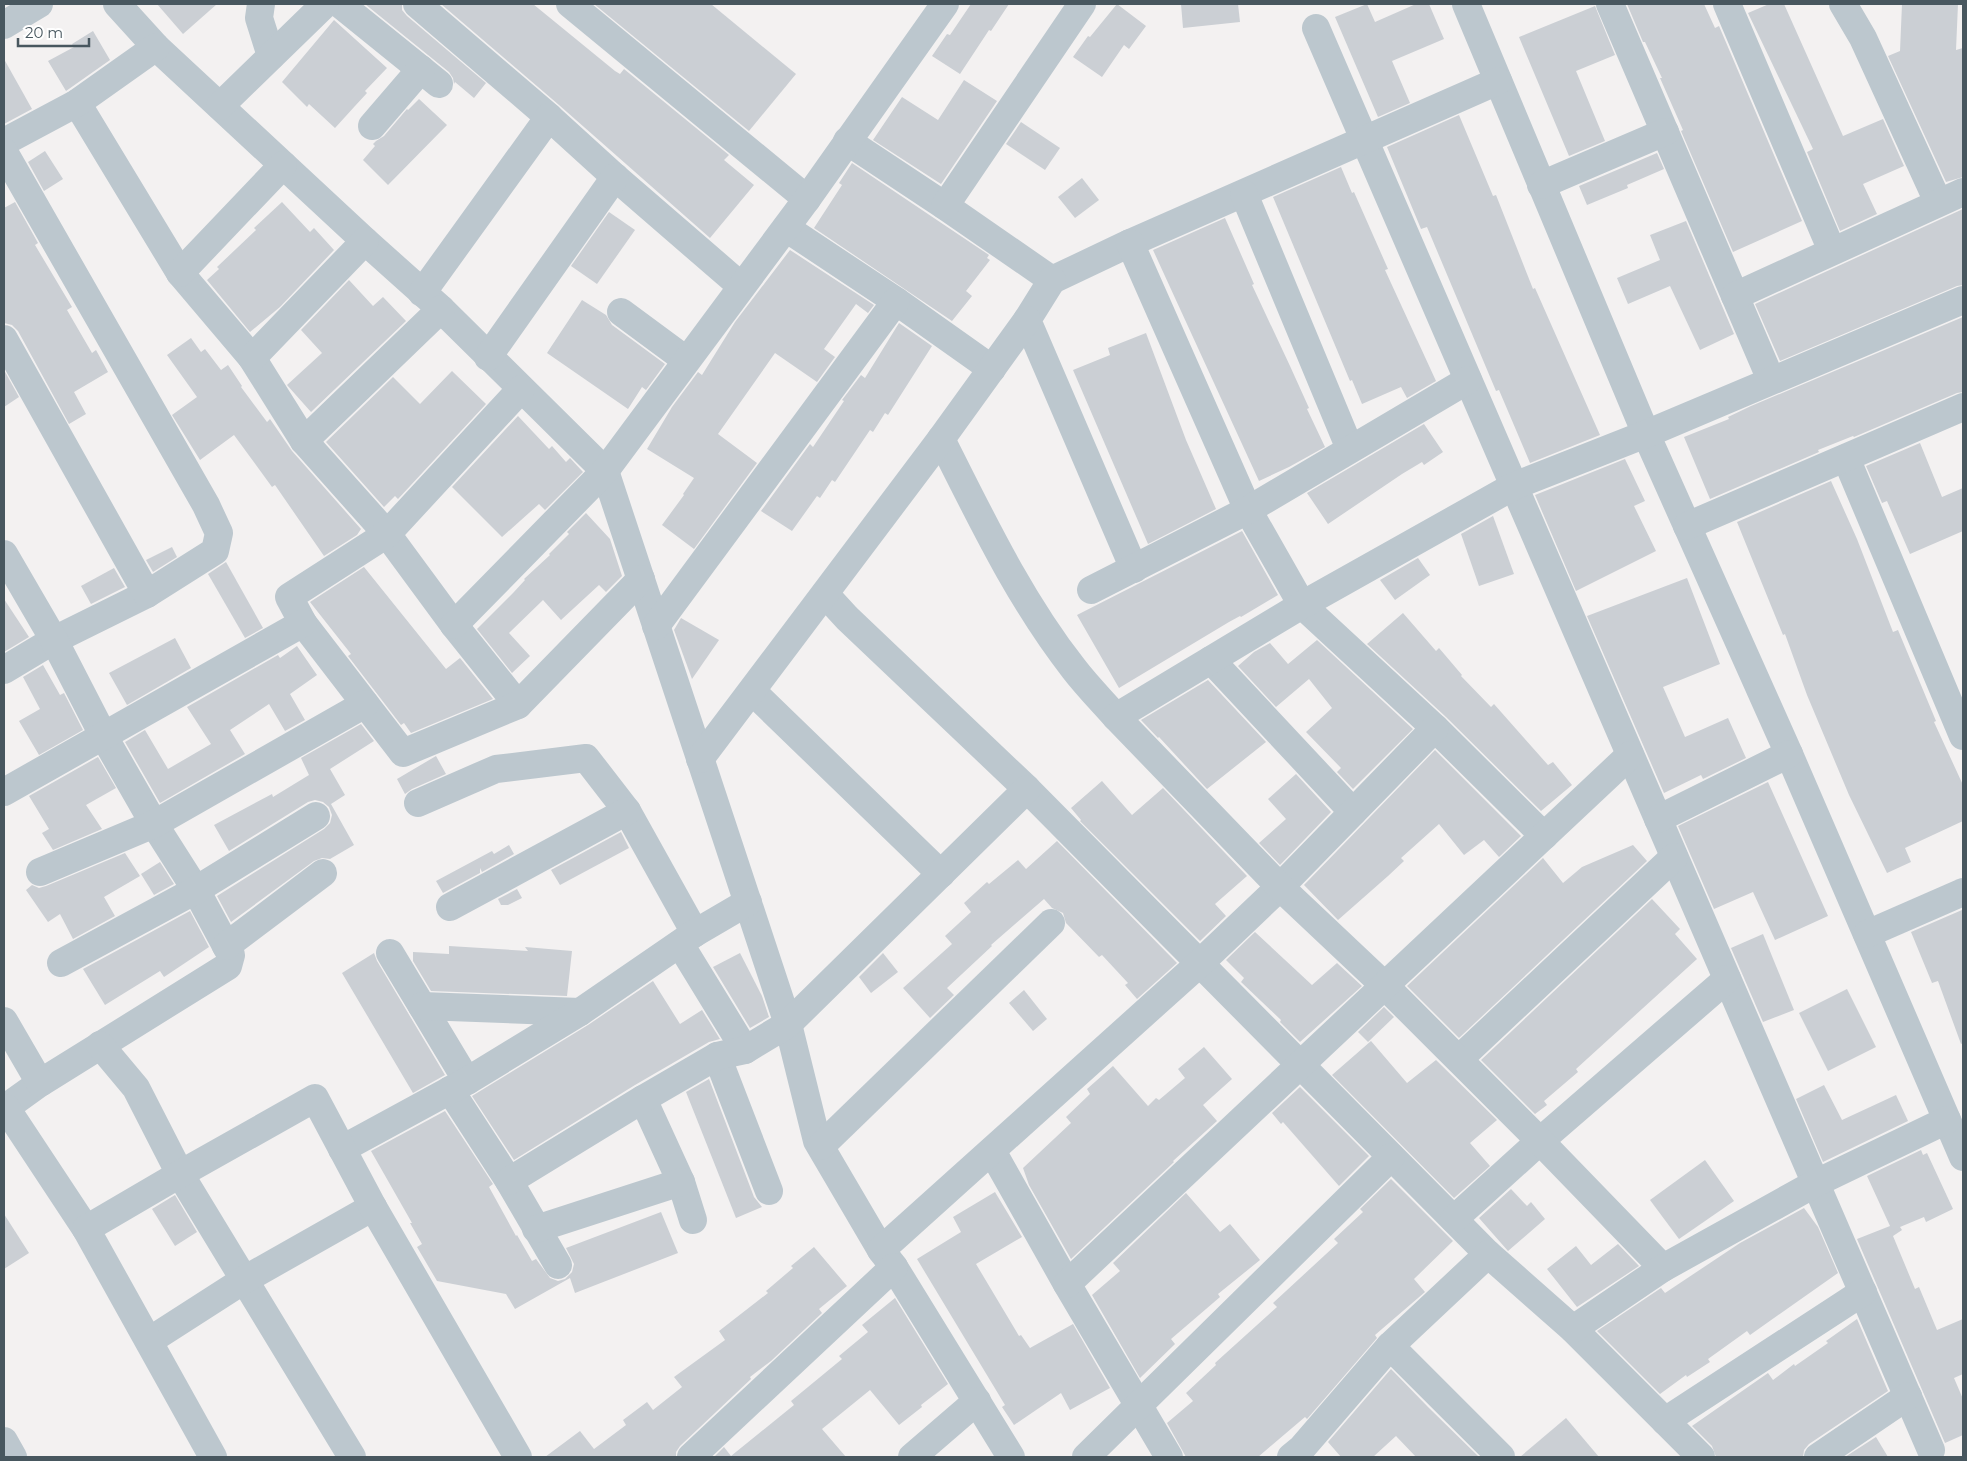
<svg xmlns="http://www.w3.org/2000/svg" width="1967" height="1461" viewBox="0 0 1967 1461" font-family="Montserrat,sans-serif">
  <style>
    .building { fill: #cbcfd4 }
    .lines { fill: none; stroke-linecap: round; stroke-linejoin: round }
    .minor { stroke: #bcc7ce; stroke-width: 28 }
  </style>
  <rect width="100%" height="100%" fill="#f3f1f1"/>
  <g class="building">
    <path d="M157 4H217L183 34Z"/>
    <path d="M365 4H402V10L407 16 486 83 474 98 455 82 454 84 453 78 449 72Z"/>
    <path d="M441 4H533L615 71 620 74 624 69 729 155 724 160 754 185 710 238 559 105Z"/>
    <path d="M594 4H711L796 74 749 131Z"/>
    <path d="M971 4H1009L991 31 989 30 960 74 932 56 947 34 950 35Z"/>
    <path d="M1117 4 1146 26 1129 49 1124 45 1102 77 1073 57 1088 36 1090 37Z"/>
    <path d="M1181 4H1238L1240 22 1183 28Z"/>
    <path d="M1367 4 1375 22 1416 4H1429L1444 39 1392 61 1410 103 1378 117 1335 17Z"/>
    <path d="M1627 4H1704L1715 28 1719 26 1802 221 1733 252 1681 131 1683 130 1660 78H1662L1645 42H1643Z"/>
    <path d="M1769 4H1784L1843 136 1883 119 1904 166 1863 184 1877 214 1840 231 1807 152 1813 149 1748 13Z"/>
    <path d="M1902 4H1958L1956 50 1963 48V177L1946 182 1888 56 1900 51Z"/>
    <path d="M1595 6 1615 55 1576 71 1605 141 1569 156 1519 37Z"/>
    <path d="M334 20 387 68 365 91 367 93 355 106 335 128 309 104 307 107 282 82Z"/>
    <path d="M93 31 110 60 66 91 48 61 74 47 72 44Z"/>
    <path d="M4 59 32 109 4 124Z"/>
    <path d="M964 80 997 101 941 184 873 140 902 97 938 120Z"/>
    <path d="M419 99 447 125 388 185 363 160 375 146 373 144 376 141 384 136 407 109 408 110Z"/>
    <path d="M1459 115 1493 196 1496 195 1533 289 1535 288 1600 435 1530 463 1499 390 1496 391 1427 227 1421 229 1387 147Z"/>
    <path d="M1021 122 1060 148 1045 170 1006 144Z"/>
    <path d="M45 151 63 179 44 191 28 162Z"/>
    <path d="M1657 153 1664 169 1627 185 1628 188 1587 205 1579 186Z"/>
    <path d="M852 163 989 255 987 258 990 260 966 291 972 296 952 321 814 228 842 185 839 183Z"/>
    <path d="M1341 167 1352 193 1354 192 1388 269 1385 270 1436 381 1407 398 1401 387 1362 404 1352 380 1350 381 1273 197Z"/>
    <path d="M1082 178 1099 200 1075 218 1058 197Z"/>
    <path d="M15 202 38 243 35 245 72 307 67 310 92 353 96 350 108 372 74 392 86 414 69 424 18 331 12 325 4 323V208Z"/>
    <path d="M282 202 310 232 314 228 334 250 280 307 250 332 207 280 219 269 217 267 256 230 254 228Z"/>
    <path d="M1963 209V285L1957 286 1780 361 1755 304Z"/>
    <path d="M609 212 635 230 597 284 571 266Z"/>
    <path d="M1225 218 1254 284 1252 285 1290 366 1309 408 1307 409 1325 447 1289 467 1259 481 1153 250Z"/>
    <path d="M1686 221 1734 334 1700 350 1670 286 1628 304 1617 278 1660 260 1650 235Z"/>
    <path d="M790 250 874 305 868 313 856 304 824 349 835 357 817 382 775 353 718 434 757 463 694 549 662 525 684 495 683 494 694 478 647 449 672 407 698 372 702 375 735 322Z"/>
    <path d="M349 280 373 306 383 297 406 321 311 412 287 385 322 353 301 330Z"/>
    <path d="M582 300 606 315 612 325 665 364 646 390 642 387 628 409 547 353Z"/>
    <path d="M1963 317V392L1957 393 1854 437 1853 436 1818 450 1819 452 1710 499 1684 437 1729 419 1728 417 1751 406Z"/>
    <path d="M899 323 932 346 888 415 885 413 873 432 870 430 835 482 832 480 820 498 817 496 792 531 761 511 810 444 813 447 844 401 842 400 861 375 865 378Z"/>
    <path d="M1146 333 1186 440 1216 509 1148 544 1073 370 1110 355 1108 348Z"/>
    <path d="M191 338 201 352 205 349 221 370 228 365 242 386 241 387 267 422 270 419 292 451 361 529 357 535 324 556 275 485 272 487 234 435 200 460 172 415 197 397 167 355Z"/>
    <path d="M4 370 19 397 4 407Z"/>
    <path d="M452 371 486 404 398 499 395 496 384 507 326 442 393 377 420 404Z"/>
    <path d="M518 416 549 449 552 446 566 462 570 458 583 472 545 510 539 504 502 537 452 487Z"/>
    <path d="M1424 424 1443 452 1424 465 1422 462 1402 474 1328 524 1307 493Z"/>
    <path d="M1920 443 1942 497 1963 488V531L1910 554 1887 501 1882 503 1866 466Z"/>
    <path d="M1625 459 1645 501 1634 506 1656 551 1576 591 1535 495Z"/>
    <path d="M1831 481 1857 539 1893 632 1898 630 1936 721 1934 722 1963 785V821L1905 848 1911 862 1887 873 1849 795 1807 695 1785 634 1783 635 1737 522Z"/>
    <path d="M586 513 610 539 622 576 606 592 599 585 561 620 543 600 509 633 530 656 512 673 477 629 513 593 525 580 524 579 550 555 549 554 569 534 567 532Z"/>
    <path d="M1493 516 1514 574 1479 586 1461 534Z"/>
    <path d="M1242 531 1278 595 1241 617 1240 616 1229 622 1119 688 1077 615Z"/>
    <path d="M172 547 177 557 153 572 146 560Z"/>
    <path d="M1418 558 1430 575 1395 600 1380 580Z"/>
    <path d="M226 562 263 628 245 638 208 574Z"/>
    <path d="M364 567 446 669 460 658 493 699 411 733 404 723 401 725 348 656 351 654 310 602Z"/>
    <path d="M114 568 125 587 91 604 81 586Z"/>
    <path d="M1687 578 1720 664 1663 687 1685 737 1728 718 1746 758 1703 779 1701 775 1664 793 1587 616Z"/>
    <path d="M4 599 29 637 4 652Z"/>
    <path d="M1403 613 1436 651 1439 648 1462 675 1461 676 1491 707 1494 704 1548 765 1553 762 1572 785 1541 811 1446 717 1367 644Z"/>
    <path d="M681 618 719 640 692 679 674 630Z"/>
    <path d="M175 638 191 668 127 705 109 673Z"/>
    <path d="M1317 640 1413 729 1353 789 1337 772 1341 768 1306 732 1332 708 1309 679 1276 707 1238 666 1254 652 1270 643 1288 664Z"/>
    <path d="M297 646 317 675 290 694 305 720 285 731 269 704 230 730 245 754 160 803 125 742 145 730 168 769 211 744 187 707 278 655 280 658Z"/>
    <path d="M43 665 60 695 64 693 83 730 39 755 19 721 40 709 23 677Z"/>
    <path d="M1208 680 1266 742 1207 789 1159 737 1158 738 1141 720Z"/>
    <path d="M361 724 374 741 330 769 345 795 331 804 354 845 330 859 322 858 314 861 231 922 217 896 324 829 330 823 332 815 329 807 323 802 315 800 308 802 229 851 214 825 272 794 273 797 309 775 301 758Z"/>
    <path d="M1435 750 1521 836 1499 857 1484 840 1464 855 1439 824 1401 858 1404 861 1388 876 1338 920 1304 885Z"/>
    <path d="M436 756 446 774 412 789 405 794 397 779Z"/>
    <path d="M98 757 116 788 86 805 102 829 53 850 42 833 49 829 29 796Z"/>
    <path d="M1296 774 1331 812 1280 865 1259 843 1286 819 1268 799Z"/>
    <path d="M1102 781 1132 815 1163 788 1247 876 1215 904 1226 916 1200 941 1080 821 1081 820 1071 808Z"/>
    <path d="M1768 782 1828 916 1775 940 1753 892 1714 909 1678 826Z"/>
    <path d="M621 832 629 848 560 885 551 870Z"/>
    <path d="M1057 841 1177 963 1137 999 1125 985 1128 983 1102 955 1099 957 1066 923 1063 913 1052 908 1044 899 991 945 992 946 947 988 954 995 930 1018 903 988 952 944 945 936 971 912 964 903 987 882 989 884 1018 860 1026 869Z"/>
    <path d="M509 845 514 854 482 872 480 868V873L443 893 436 881 492 851 494 854Z"/>
    <path d="M1633 845 1647 861 1459 1038 1407 986 1543 858 1563 883 1582 867Z"/>
    <path d="M125 853 140 876 104 897 115 916 73 939 60 914 48 922 26 890 32 885 39 888 46 886Z"/>
    <path d="M160 862 174 884 154 895 141 874Z"/>
    <path d="M517 889 522 898 508 905H501L498 899Z"/>
    <path d="M1652 899 1680 929 1675 934 1697 959 1576 1069 1578 1072 1544 1101 1547 1105 1535 1114 1481 1060Z"/>
    <path d="M1962 910 1963 914V1043L1961 1044 1938 981 1932 983 1911 932Z"/>
    <path d="M190 911 209 947 164 977 160 971 105 1005 83 969Z"/>
    <path d="M1255 932 1312 985 1337 963 1362 986 1300 1042 1280 1022 1281 1020 1241 982 1244 978 1226 960Z"/>
    <path d="M1763 934 1794 1010 1763 1022 1731 948Z"/>
    <path d="M449 946 528 951 525 947 572 951 567 996 431 991 413 961V952L449 954Z"/>
    <path d="M374 953 377 961 445 1075 413 1093 342 973Z"/>
    <path d="M740 953 762 996 769 1017 750 1028 713 967Z"/>
    <path d="M883 953 898 972 871 993 859 977Z"/>
    <path d="M653 981 680 1024 702 1010 720 1039 709 1042 635 1085 514 1160 472 1096 588 1025Z"/>
    <path d="M1847 989 1876 1047 1828 1071 1799 1013Z"/>
    <path d="M1024 990 1047 1019 1033 1031 1009 1003Z"/>
    <path d="M1384 1007 1394 1017 1368 1042 1358 1032Z"/>
    <path d="M1371 1041 1407 1083 1436 1060 1497 1120 1470 1143 1490 1166 1454 1198 1332 1075Z"/>
    <path d="M1204 1047 1232 1079 1203 1105 1217 1121 1173 1161 1174 1162 1071 1259 1029 1185 1023 1168 1071 1123 1066 1117 1090 1094 1087 1089 1113 1066 1148 1106 1156 1098 1159 1100 1185 1078 1178 1069Z"/>
    <path d="M709 1079 754 1197 762 1207 736 1218 686 1092Z"/>
    <path d="M1824 1085 1842 1120 1896 1095 1908 1121 1823 1162 1796 1099Z"/>
    <path d="M1300 1087 1369 1156 1339 1186 1283 1122 1281 1124 1272 1113Z"/>
    <path d="M445 1111 493 1184 489 1187 516 1236 517 1235 532 1261 536 1259 550 1278 558 1281 565 1279 572 1272 574 1264 566 1248 661 1212 678 1253 575 1293 570 1278 515 1309 506 1294 437 1281 417 1247 422 1244 410 1223H412L371 1151Z"/>
    <path d="M1921 1150 1923 1155 1927 1153 1953 1209 1926 1222 1924 1217 1900 1227 1902 1230 1893 1236 1915 1289 1919 1287 1937 1330 1963 1319V1374L1954 1378 1963 1399V1435L1945 1443 1857 1239 1890 1226 1867 1176Z"/>
    <path d="M1705 1160 1734 1201 1679 1239 1650 1200Z"/>
    <path d="M1391 1179 1453 1241 1414 1279 1425 1292 1375 1335 1377 1338 1307 1419 1305 1417 1258 1457H1186L1167 1423 1193 1401 1186 1393 1216 1365 1215 1363 1277 1307 1273 1303 1338 1243 1334 1239 1363 1212 1360 1209Z"/>
    <path d="M1511 1189 1527 1206 1531 1202 1545 1219 1508 1251 1479 1218Z"/>
    <path d="M995 1192 1022 1237 976 1264 1019 1336 1021 1335 1030 1348 1073 1324 1110 1388 1070 1410 1061 1393 1014 1425 1002 1407 1005 1405 917 1259 961 1232 953 1217Z"/>
    <path d="M1186 1193 1220 1232 1230 1224 1260 1260 1218 1294 1220 1297 1171 1339 1175 1344 1140 1378 1092 1295 1120 1271 1113 1263Z"/>
    <path d="M175 1195 197 1232 175 1246 152 1209Z"/>
    <path d="M1804 1208 1818 1227 1838 1273 1750 1335 1747 1331 1708 1359 1710 1362 1687 1377 1686 1375 1660 1394 1597 1331 1661 1288 1665 1293 1740 1243Z"/>
    <path d="M4 1214 29 1253 4 1269Z"/>
    <path d="M1618 1244 1639 1266 1577 1307 1547 1269 1576 1246 1591 1265Z"/>
    <path d="M814 1247 847 1286 819 1309 822 1313 771 1361 750 1377 751 1379 680 1446 676 1452V1457H545L580 1431 594 1449 626 1425 623 1420 647 1402 653 1410 682 1387 674 1377 725 1340 719 1331 768 1293 766 1291 793 1268 791 1266Z"/>
    <path d="M895 1298 948 1384 921 1405 922 1407 899 1425 870 1390 822 1429 846 1457H714L724 1447 731 1456 794 1405 791 1401 842 1359 839 1356 868 1332 862 1325Z"/>
    <path d="M1857 1319 1888 1391 1809 1444 1804 1450 1803 1457H1716L1712 1446 1692 1426 1768 1373 1773 1380 1794 1364 1795 1366 1828 1343 1826 1341Z"/>
    <path d="M1391 1369 1428 1407 1479 1457H1416L1396 1436 1373 1457H1341L1328 1442Z"/>
    <path d="M1566 1418 1599 1457H1520Z"/>
    <path d="M1876 1437 1888 1457H1845Z"/>
  </g>
  <g class="lines">
    <g class="minor">
      <path d="M117 4 156 47 365 241 441 309 605 471 788 1024 817 1141 881 1250 894 1267 1011 1457"/>
      <path d="M261 4 259 18 271 56"/>
      <path d="M340 4 439 84"/>
      <path d="M417 4 549 117"/>
      <path d="M570 4 807 199"/>
      <path d="M1466 4 1646 434 1789 754 1963 1157"/>
      <path d="M1610 4 1771 380"/>
      <path d="M1727 4 1832 251"/>
      <path d="M1843 4 1863 38 1938 202"/>
      <path d="M4 25 39 4"/>
      <path d="M1316 28 1931 1450"/>
      <path d="M77 103 180 273 252 358 304 441 387 534 454 625 518 705"/>
      <path d="M220 106 325 4"/>
      <path d="M372 126 421 69"/>
      <path d="M847 141 945 206 1052 280 1130 243 1498 81"/>
      <path d="M4 142 77 103 156 47"/>
      <path d="M4 152 206 505 219 533 215 551 147 594 54 640 4 670"/>
      <path d="M1541 185 1665 132"/>
      <path d="M1244 194 1350 449"/>
      <path d="M945 206 1082 4"/>
      <path d="M786 228 896 301 992 369"/>
      <path d="M1130 243 1248 510 1302 605 1435 728 1544 836"/>
      <path d="M180 273 283 165"/>
      <path d="M1052 280 1027 320 1134 569"/>
      <path d="M422 293 549 117 615 177 741 286"/>
      <path d="M1735 296 1963 192"/>
      <path d="M621 312 686 360"/>
      <path d="M4 339 147 594"/>
      <path d="M488 357 615 177"/>
      <path d="M252 358 365 241"/>
      <path d="M521 389 387 534 289 597 303 623 403 753 518 705 641 579"/>
      <path d="M941 439C981 518 1019 599 1074 669 1087 686 1102 701 1116 717"/>
      <path d="M304 441 441 309"/>
      <path d="M1846 458 1963 736"/>
      <path d="M1687 526 1963 407"/>
      <path d="M4 554 54 640 103 735 154 824 196 890 231 955 228 966 40 1083 4 1109"/>
      <path d="M1091 590 1248 510 1468 380"/>
      <path d="M825 594 847 618 1027 789 1488 1254 1573 1329 1701 1457"/>
      <path d="M454 625 605 471 807 199 945 4"/>
      <path d="M656 626 896 301"/>
      <path d="M1211 660 1353 812"/>
      <path d="M752 691 941 874"/>
      <path d="M700 759 941 439 1027 320"/>
      <path d="M4 792 303 623"/>
      <path d="M418 803 496 769 586 758 627 811 695 933"/>
      <path d="M1658 819 1789 754"/>
      <path d="M40 872 154 824 365 704"/>
      <path d="M450 907 627 811"/>
      <path d="M1867 934 1963 892"/>
      <path d="M680 944 745 1050"/>
      <path d="M226 946 323 873"/>
      <path d="M390 953 467 1081"/>
      <path d="M61 963 196 890 316 816"/>
      <path d="M422 1006 580 1012"/>
      <path d="M4 1021 40 1083"/>
      <path d="M100 1045 136 1088 180 1174 352 1457"/>
      <path d="M717 1056 769 1191"/>
      <path d="M1459 1059 1674 857"/>
      <path d="M450 1090 509 1181 558 1265"/>
      <path d="M643 1099 681 1182 693 1220"/>
      <path d="M6 1108 86 1229"/>
      <path d="M821 1146 1051 923"/>
      <path d="M342 1149 467 1081 580 1012 695 933 748 902"/>
      <path d="M992 1151 1067 1284 1169 1457"/>
      <path d="M509 1181 643 1099 717 1056 745 1050 788 1024 1027 789"/>
      <path d="M1454 1219 1540 1141 1727 979"/>
      <path d="M536 1229 681 1182"/>
      <path d="M881 1250 1199 964 1280 887 1435 728"/>
      <path d="M1663 1268 1540 1141 1385 986 1280 887 1116 717 1302 605 1514 486 1646 434 1963 300"/>
      <path d="M1067 1284 1630 755"/>
      <path d="M1573 1329 1663 1268 1816 1183 1947 1120"/>
      <path d="M149 1341 244 1280 373 1207"/>
      <path d="M1390 1346 1501 1457"/>
      <path d="M1665 1421 1863 1292"/>
      <path d="M4 1441 13 1457"/>
      <path d="M213 1457 86 1229 180 1174 315 1098 373 1207 518 1457"/>
      <path d="M691 1457 894 1267"/>
      <path d="M912 1457 977 1401"/>
      <path d="M1086 1457 1391 1157"/>
      <path d="M1291 1457 1302 1448 1390 1346 1488 1254"/>
      <path d="M1818 1457 1908 1396"/>
    </g>
  </g>
  <rect width="1967" height="1461" fill="none" stroke="#48575f" stroke-width="10"/>
  <path d="M18 38v8h71v-8" fill="none" stroke="#48575f" stroke-width="2.5"/>
  <text x="25" y="38" font-size="15" fill="#48575f" stroke="#ffffff" stroke-width="4" paint-order="stroke">20 m</text>
</svg>
